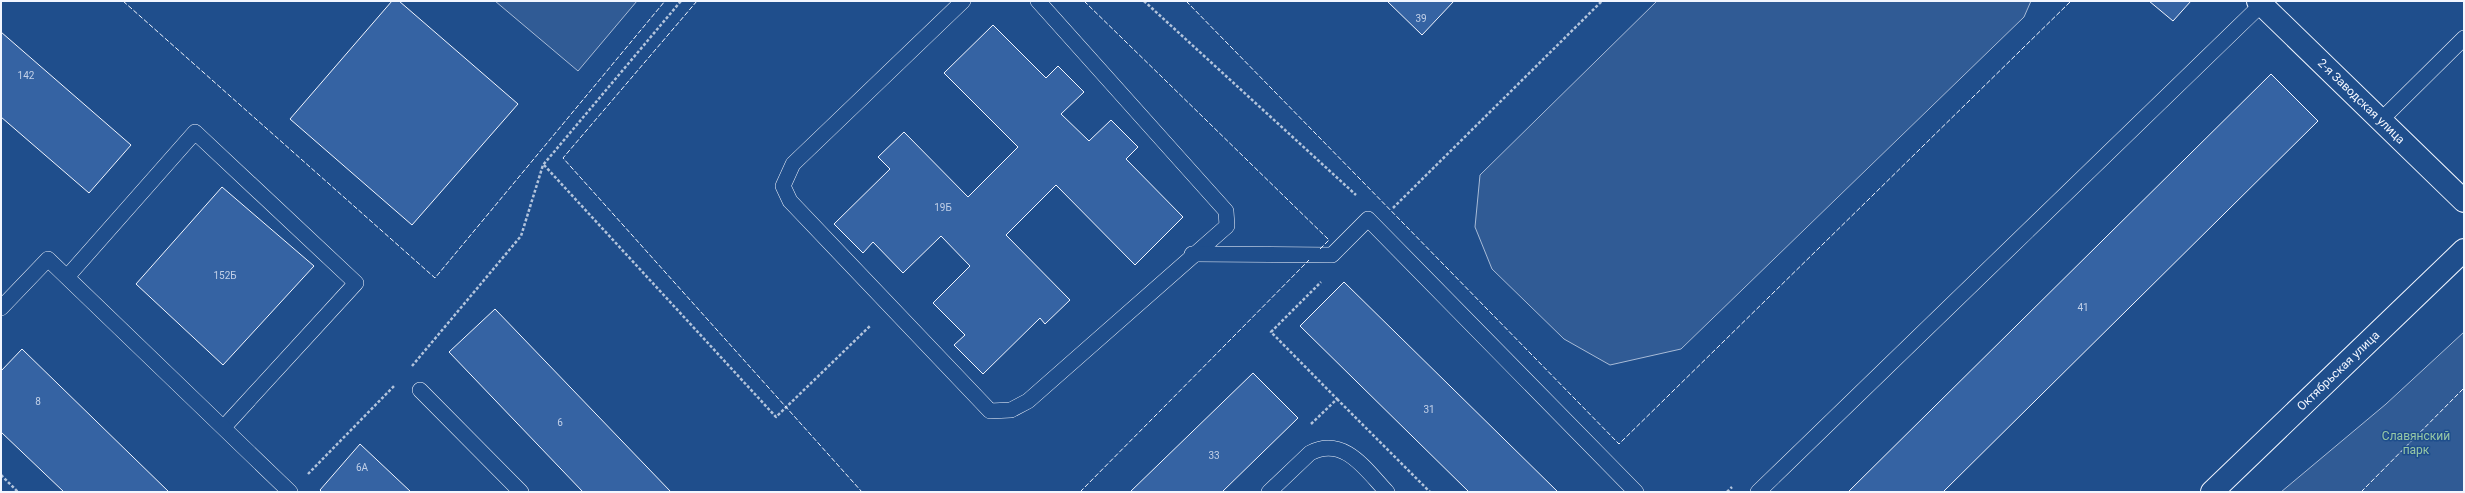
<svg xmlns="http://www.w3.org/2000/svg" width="2465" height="493" viewBox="0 0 2465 493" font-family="Roboto,sans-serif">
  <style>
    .built { fill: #305b95; stroke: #a8bbd7 }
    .building { fill: #3563a3; stroke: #f2f6ff }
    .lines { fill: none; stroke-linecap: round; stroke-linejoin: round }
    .lane-casing { stroke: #f2f6ff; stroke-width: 16 }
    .street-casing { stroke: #f2f6ff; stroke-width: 24 }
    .secondary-casing { stroke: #f2f6ff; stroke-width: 24 }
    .path { stroke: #b3c4dc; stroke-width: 2.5; stroke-dasharray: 3 2; stroke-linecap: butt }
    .lane { stroke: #1f4e8c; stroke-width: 15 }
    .street { stroke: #1f4e8c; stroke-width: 22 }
    .secondary { stroke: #1f4e8c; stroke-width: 22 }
    .fence { stroke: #f2f6ff; stroke-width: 1; stroke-dasharray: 5 2; stroke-linecap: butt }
    .labels { text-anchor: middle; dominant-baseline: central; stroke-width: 3; stroke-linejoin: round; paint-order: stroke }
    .number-label { font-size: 10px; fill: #c3d1e8 }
    .street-label { font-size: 12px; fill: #f2f6ff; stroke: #1f4e8c }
    .park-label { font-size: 12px; fill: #97c8a6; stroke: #1f4e8c }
  </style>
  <rect width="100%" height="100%" fill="#1f4e8c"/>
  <g class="built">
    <path d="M495 1H637L578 71Z"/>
    <path d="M1657 1H2031L2024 17 1681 349 1610 365 1564 339 1492 269 1475 227 1480 175Z"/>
    <path d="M2464 332V492H2281L2386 404Z"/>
  </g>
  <g class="building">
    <path d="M392 1H399L518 104 412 225 290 119Z"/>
    <path d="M1387 1H1454L1422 35Z"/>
    <path d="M2149 1H2191L2173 21Z"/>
    <path d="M993 25 1046 78 1058 66 1084 92 1061 114 1089 141 1111 120 1138 147 1126 159 1183 217 1135 265 1056 185 1006 235 1070 300 1045 324 1040 318 983 374 954 345 965 335 933 303 970 266 941 236 903 273 873 242 863 253 834 224 890 169 878 157 904 132 968 197 1018 147 944 73Z"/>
    <path d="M1 32 131 145 89 193 1 117Z"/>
    <path d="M2271 74 2318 121 1943 492H1848Z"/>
    <path d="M222 187 314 266 223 365 136 284Z"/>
    <path d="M1344 282 1558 492H1469L1300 326Z"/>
    <path d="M495 309 671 492H583L449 352Z"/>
    <path d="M22 349 169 492H64L1 432V371Z"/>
    <path d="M1253 373 1298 418 1222 492H1130Z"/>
    <path d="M360 444 411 492H322L320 490Z"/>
  </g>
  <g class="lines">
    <defs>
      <g id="lane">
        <path d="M963 1 793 164 783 186 790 201 990 411 1011 410 1028 401 1227 226 1226 211 1038 1"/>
        <path d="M2381 120 2464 38"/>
        <path d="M1192 254 1332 255 1368 219 1636 492"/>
        <path d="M67 277 195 132 356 283 224 427"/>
        <path d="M1 308 48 259 290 492"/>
        <path d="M420 390 521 492"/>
        <path d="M1269 492 1310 453C1344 435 1366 470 1387 492"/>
        <path d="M1758 492 2265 1"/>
      </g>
      <g id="street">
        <path id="s1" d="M2258 1 2464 201"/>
      </g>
      <g id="secondary">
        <path id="s2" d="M2212 492 2464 250"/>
      </g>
    </defs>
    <use href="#lane" class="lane-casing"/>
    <use href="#street" class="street-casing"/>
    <use href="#secondary" class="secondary-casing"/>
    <g class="path">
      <path d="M1144 1 1356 195"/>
      <path d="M544 165 776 417 871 325"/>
      <path d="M1393 208 1602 1"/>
      <path d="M412 366 521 236 543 165 681 1"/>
      <path d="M1337 399 1430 492"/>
      <path d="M1311 424 1337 399 1271 332 1321 282"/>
      <path d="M308 474 394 386"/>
      <path d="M1 475 18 492"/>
      <path d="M1727 492 1732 487"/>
    </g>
    <use href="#lane" class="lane"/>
    <use href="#street" class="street"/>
    <use href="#secondary" class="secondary"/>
    <g class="fence">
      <path d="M123 1 435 278 665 1"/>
      <path d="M697 1 563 158 862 492"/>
      <path d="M1084 1 1329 240 1319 250"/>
      <path d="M1186 1 1619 444 2071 1"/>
      <path d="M1080 492 1309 260"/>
      <path d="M2361 492 2464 388"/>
    </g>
  </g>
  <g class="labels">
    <g class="number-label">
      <text x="1421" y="18">39</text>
      <text x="26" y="75">142</text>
      <text x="943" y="207">19Б</text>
      <text x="225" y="275">152Б</text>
      <text x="2083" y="307">41</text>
      <text x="38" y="401">8</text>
      <text x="1429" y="409">31</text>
      <text x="560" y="422">6</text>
      <text x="1214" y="455">33</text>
      <text x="362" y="467">6А</text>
    </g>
    <g class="street-label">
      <text stroke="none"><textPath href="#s1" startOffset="144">2-я Заводская улица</textPath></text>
      <text stroke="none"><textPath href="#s2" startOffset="175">Октябрьская улица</textPath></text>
    </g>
    <g class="park-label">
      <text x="2416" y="436">Славянский<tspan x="2416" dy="14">парк</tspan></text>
    </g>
  </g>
  <rect width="2465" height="493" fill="none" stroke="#f2f6ff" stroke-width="4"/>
</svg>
